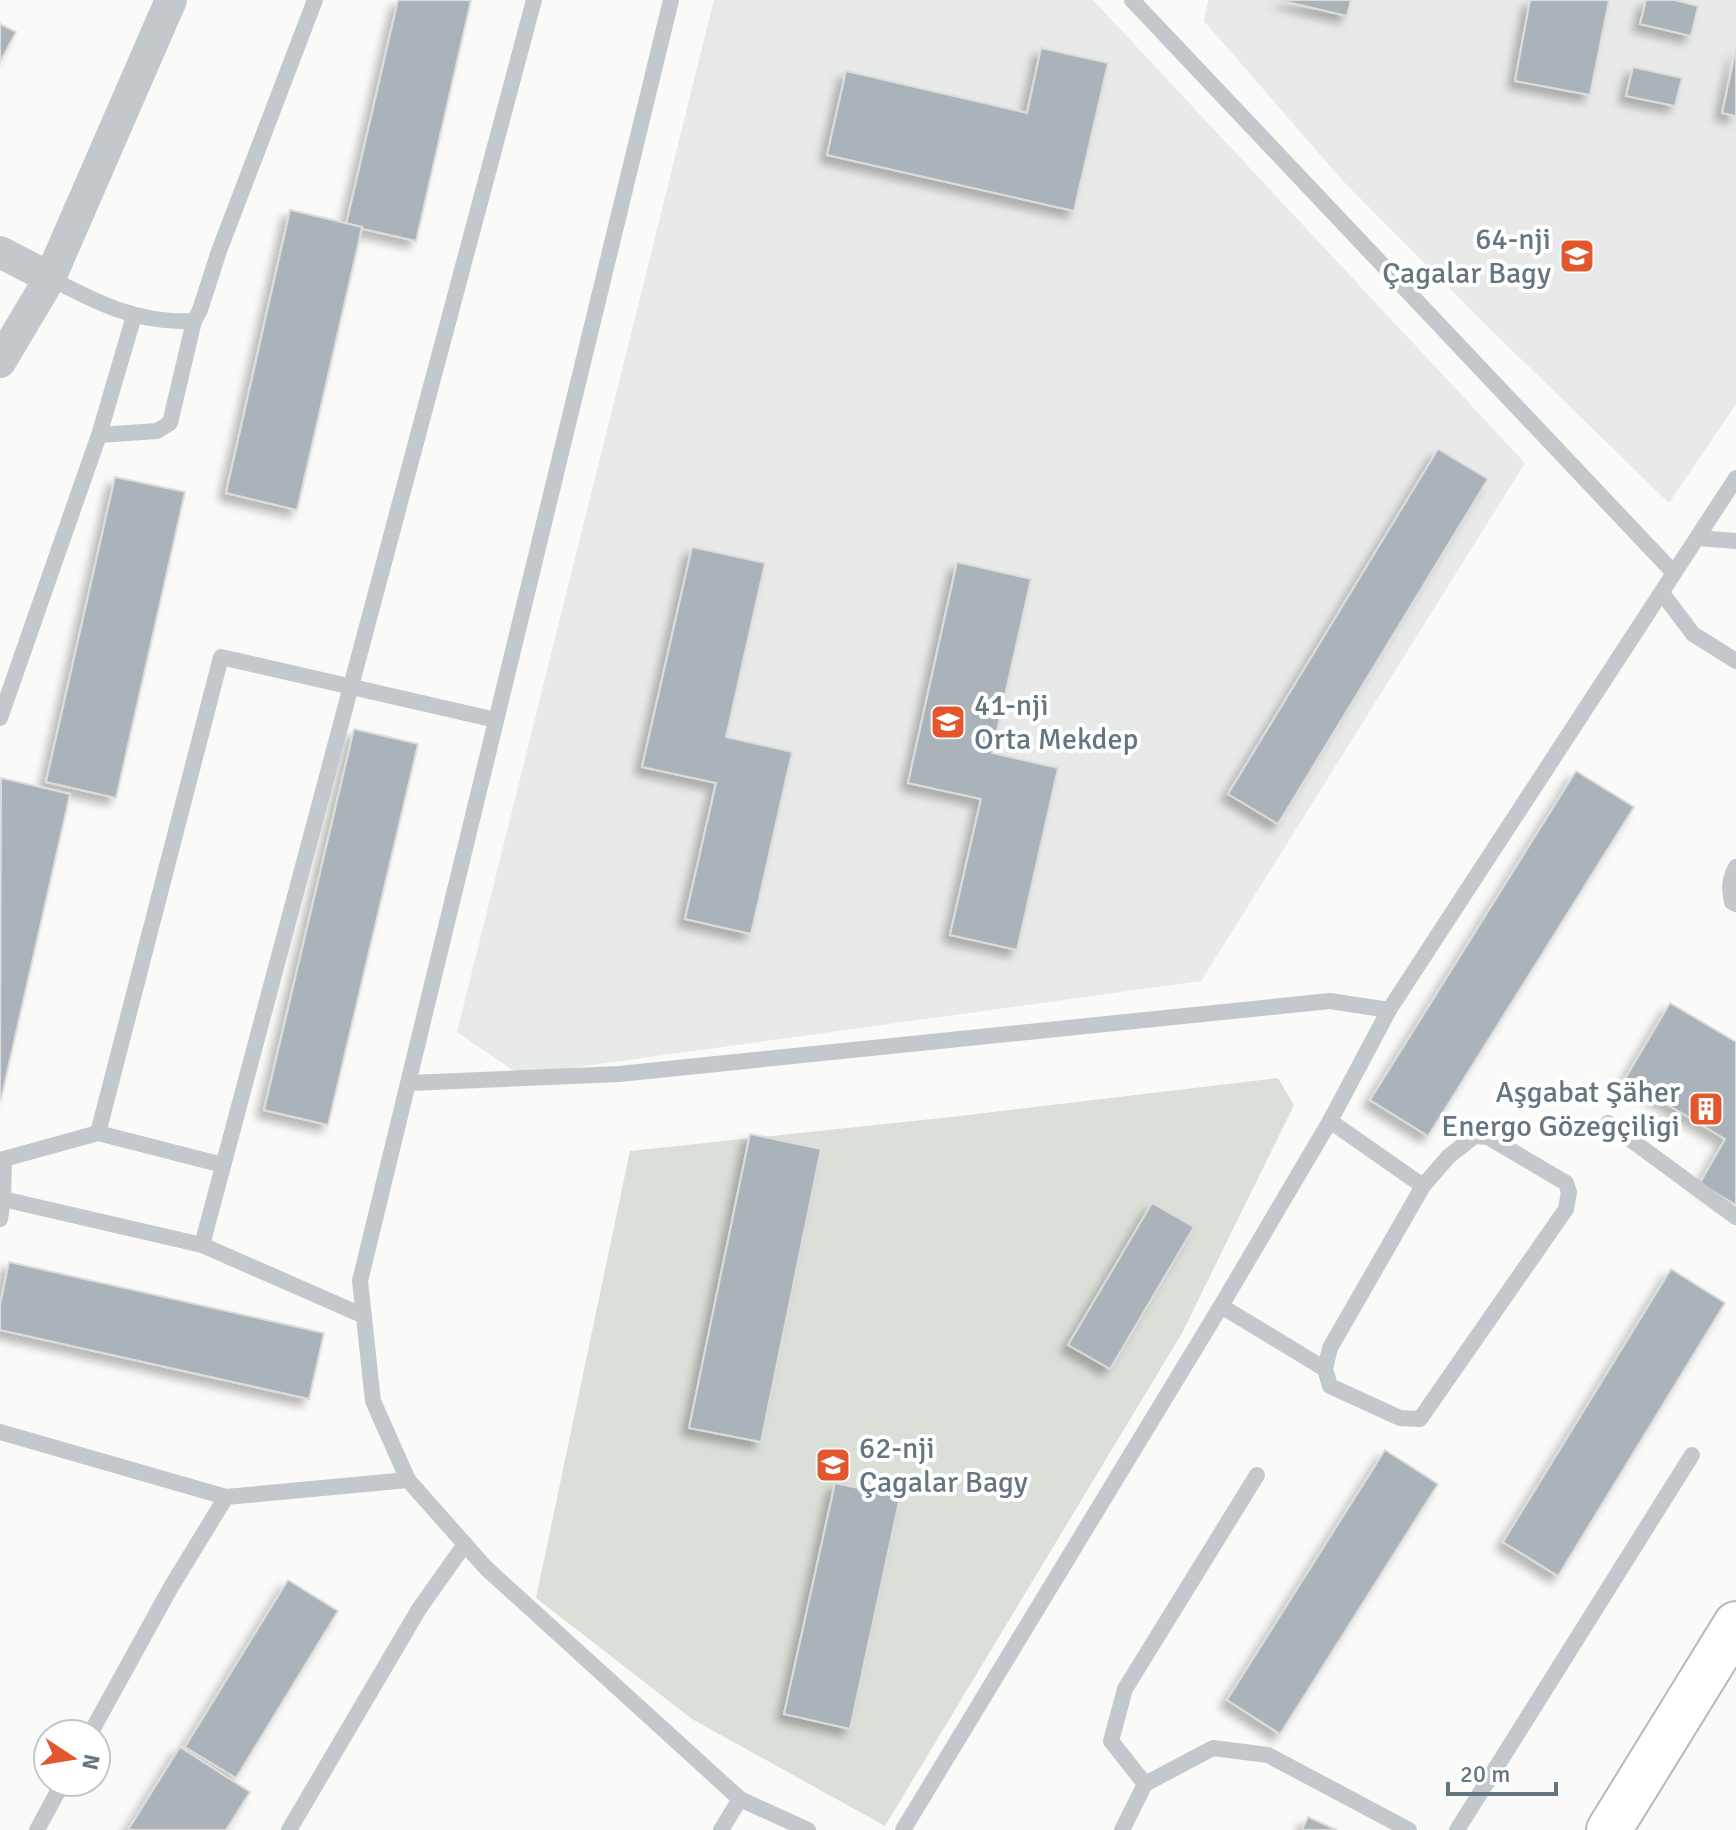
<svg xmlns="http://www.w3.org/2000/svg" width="1736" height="1830" viewBox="0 0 1736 1830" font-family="Signika,sans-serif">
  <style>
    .built { fill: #e8e9e9 }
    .green { fill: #dadfd7 }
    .building { fill: #aab3b9; stroke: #dcdcda; stroke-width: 2; filter: url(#shadow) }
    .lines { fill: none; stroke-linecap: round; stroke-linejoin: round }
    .secondary-casing { stroke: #b3babf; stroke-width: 48 }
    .lane { stroke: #c3c8cc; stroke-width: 16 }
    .street { stroke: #c3c8cc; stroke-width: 32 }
    .secondary { stroke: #fff; stroke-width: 44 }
    .labels { text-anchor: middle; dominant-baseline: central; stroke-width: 8; stroke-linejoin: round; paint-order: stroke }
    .poi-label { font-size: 30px; fill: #657683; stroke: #fff; text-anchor: end }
  </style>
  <defs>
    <filter id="shadow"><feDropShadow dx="-7" dy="7" stdDeviation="4" flood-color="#0004"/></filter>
  </defs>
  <rect width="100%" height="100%" fill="#fafaf8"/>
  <g class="built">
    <path d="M714 0H1093L1525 463 1201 981 520 1075 457 1032Z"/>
    <path d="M1208 0H1736V404L1669 503 1492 331 1343 181 1204 21Z"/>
  </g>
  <path class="green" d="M1278 1078 1294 1105 1182 1333 885 1826 692 1719 536 1598 630 1151 951 1117Z"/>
  <g class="building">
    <path d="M398 0H471L416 241 346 225Z"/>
    <path d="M1279 0H1351L1347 16Z"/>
    <path d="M1530 0H1609L1590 95 1515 81Z"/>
    <path d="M1646 0H1674L1698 6 1691 36 1640 24Z"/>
    <path d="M0 24 16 32 0 62Z"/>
    <path d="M1041 48 1108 63 1074 211 827 155 846 71 1027 113Z"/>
    <path d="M1736 49V116L1722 113Z"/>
    <path d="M1633 67 1682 78 1675 106 1626 96Z"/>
    <path d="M290 210 362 227 297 510 226 493Z"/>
    <path d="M290 210 362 227 297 510 226 493Z"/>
    <path d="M1438 449 1488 479 1278 824 1228 794Z"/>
    <path d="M115 477 185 492 116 798 46 782Z"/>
    <path d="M692 547 765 563 726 737 792 752 751 934 685 919 716 783 642 767Z"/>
    <path d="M957 562 1031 579 992 753 1058 768 1017 950 950 935 981 799 908 783Z"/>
    <path d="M354 729 418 744 328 1125 264 1110Z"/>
    <path d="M1576 771 1634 807 1428 1136 1370 1100Z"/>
    <path d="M1 778 70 794 1 1099H0Z"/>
    <path d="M1670 1003 1736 1042V1205L1700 1183 1725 1139 1625 1079Z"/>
    <path d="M750 1134 821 1149 761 1442 689 1428Z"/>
    <path d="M1152 1203 1194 1227 1110 1369 1068 1345Z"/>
    <path d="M9 1262 324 1333 309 1399 0 1330V1305Z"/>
    <path d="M1671 1269 1725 1303 1558 1576 1503 1542Z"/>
    <path d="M1385 1450 1438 1484 1280 1734 1227 1700Z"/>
    <path d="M835 1483 900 1497 850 1729 784 1714Z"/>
    <path d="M288 1580 338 1611 236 1778 185 1747Z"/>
    <path d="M180 1747 250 1792 226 1830H128Z"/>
    <path d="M180 1747 250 1792 226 1830H128Z"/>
    <path d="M1308 1817 1337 1830H1302Z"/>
  </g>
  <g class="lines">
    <defs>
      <path id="secondary" d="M1609 1830 1736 1624"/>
    </defs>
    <use href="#secondary" class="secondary-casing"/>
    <g class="lane">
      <path d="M671 0 360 1281 373 1401 408 1480 486 1568 740 1799 721 1830"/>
      <path d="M1132 0 1674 573"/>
      <path d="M50 278C97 303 139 324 194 321L200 310 219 251 315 0"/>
      <path d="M99 435 157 431 170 423 194 321"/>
      <path d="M1698 538 1736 541"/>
      <path d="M1662 593 1693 634 1736 661"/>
      <path d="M0 718 99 435 134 316"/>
      <path d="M1736 867C1729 880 1729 888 1732 902L1736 904"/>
      <path d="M409 1083 619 1074 1330 1001 1389 1010"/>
      <path d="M1330 1121 1423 1186"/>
      <path d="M1608 1123 1736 1217"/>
      <path d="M98 1133 221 657 496 720"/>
      <path d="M1475 1136 1488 1137 1566 1183 1569 1192 1566 1209 1420 1419 1400 1418 1330 1386 1325 1369 1330 1348 1423 1186 1449 1156Z"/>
      <path d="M0 1160 98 1133 223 1165"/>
      <path d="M4 1160 3 1199 202 1245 364 1316"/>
      <path d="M0 1219 3 1199"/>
      <path d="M202 1245 534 0"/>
      <path d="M1221 1306 1325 1369"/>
      <path d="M0 1432 226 1497"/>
      <path d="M90 1734 171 1587 226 1497 408 1480"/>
      <path d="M1145 1784 1111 1741 1125 1689 1257 1475"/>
      <path d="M740 1799 808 1830"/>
      <path d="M37 1830 63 1782"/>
      <path d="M289 1830 419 1609 465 1544"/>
      <path d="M903 1830 1221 1306 1330 1121 1389 1010 1736 478"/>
      <path d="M1122 1830 1145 1784 1213 1748 1268 1755 1409 1830"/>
      <path d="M1457 1830 1692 1455"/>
    </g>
    <g class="street">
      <path d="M0 252 50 278"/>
      <path d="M0 362 50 278 171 0"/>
    </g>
    <use href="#secondary" class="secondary"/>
  </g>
  <defs>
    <symbol id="school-square" viewBox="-11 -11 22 22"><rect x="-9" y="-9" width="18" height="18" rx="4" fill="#e4572e" stroke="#fff"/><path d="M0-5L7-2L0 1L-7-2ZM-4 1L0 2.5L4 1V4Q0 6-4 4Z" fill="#fff"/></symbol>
    <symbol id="building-square" viewBox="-11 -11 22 22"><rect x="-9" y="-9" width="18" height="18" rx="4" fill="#e4572e" stroke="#fff"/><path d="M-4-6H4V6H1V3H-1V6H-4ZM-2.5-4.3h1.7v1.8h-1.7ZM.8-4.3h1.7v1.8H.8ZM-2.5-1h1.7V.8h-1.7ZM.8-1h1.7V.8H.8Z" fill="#fff"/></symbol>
  </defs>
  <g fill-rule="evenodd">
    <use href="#school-square" x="1557" y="236" width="40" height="40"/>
    <use href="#school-square" x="928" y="702" width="40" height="40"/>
    <use href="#building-square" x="1686" y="1089" width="40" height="40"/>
    <use href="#school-square" x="813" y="1445" width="40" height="40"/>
  </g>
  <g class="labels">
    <g class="poi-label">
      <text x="1551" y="239">64-nji<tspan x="1551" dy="34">Çagalar Bagy</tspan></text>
      <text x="974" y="705" text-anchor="start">41-nji<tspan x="974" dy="34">Orta Mekdep</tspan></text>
      <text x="1680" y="1092">Aşgabat Şäher<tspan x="1680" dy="34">Energo Gözegçiligi</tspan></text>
      <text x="859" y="1448" text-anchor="start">62-nji<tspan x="859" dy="34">Çagalar Bagy</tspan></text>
    </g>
  </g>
  <g transform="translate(72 1758) rotate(102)"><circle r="38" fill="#ffffff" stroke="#c1c8cd" stroke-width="2"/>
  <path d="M0-6L14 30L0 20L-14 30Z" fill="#e4572e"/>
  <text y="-12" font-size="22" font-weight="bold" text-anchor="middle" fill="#657683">N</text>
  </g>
  <path d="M1448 1782v12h108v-12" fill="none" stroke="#657683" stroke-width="4"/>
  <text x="1460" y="1782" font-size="24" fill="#657683" stroke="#ffffff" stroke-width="6" paint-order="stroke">20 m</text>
</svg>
